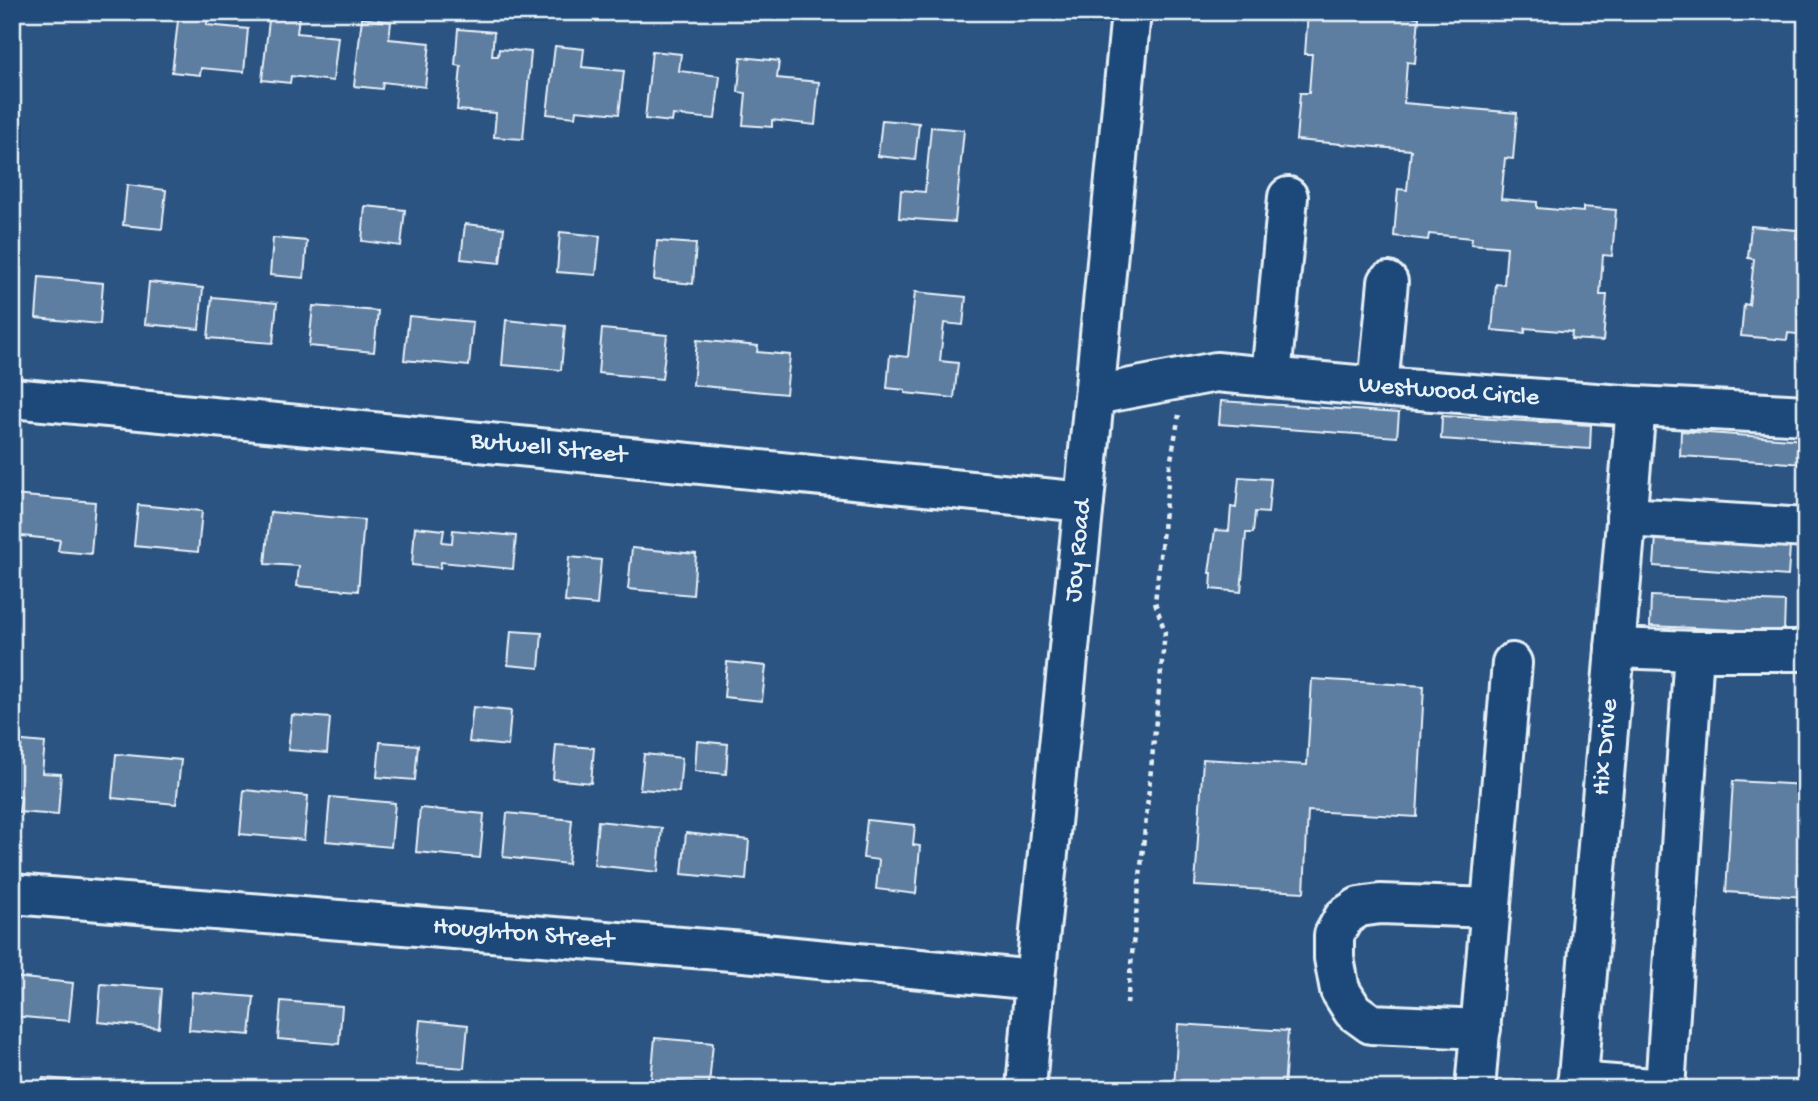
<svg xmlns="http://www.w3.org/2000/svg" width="1818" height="1101" viewBox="0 0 1818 1101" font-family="'Gochi Hand',sans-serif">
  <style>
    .building { fill: #5d7da1; stroke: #e8f1f8; stroke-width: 2 }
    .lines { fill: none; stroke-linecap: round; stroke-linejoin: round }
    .minor-casing { stroke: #e8f1f8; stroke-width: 44 }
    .path { stroke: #e8f1f8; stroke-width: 4.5; stroke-dasharray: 5 5; stroke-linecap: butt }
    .minor { stroke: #1f4a7a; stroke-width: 38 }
    .labels { text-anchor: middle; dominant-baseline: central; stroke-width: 7; stroke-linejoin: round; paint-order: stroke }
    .street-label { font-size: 26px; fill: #e8f1f8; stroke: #1f4a7a }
  </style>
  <rect width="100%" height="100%" fill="#2b5482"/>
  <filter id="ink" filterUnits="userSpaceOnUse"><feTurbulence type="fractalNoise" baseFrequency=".0143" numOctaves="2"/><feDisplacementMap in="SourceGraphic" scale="14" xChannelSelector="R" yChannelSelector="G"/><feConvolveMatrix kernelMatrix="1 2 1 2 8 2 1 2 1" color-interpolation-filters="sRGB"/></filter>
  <g filter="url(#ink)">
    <g class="building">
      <path d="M179 12H208L207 25 248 29 244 72 201 68 200 75 172 72Z"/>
      <path d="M270 12 299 16 297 33 338 37 333 81 291 76 290 83 262 80Z"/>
      <path d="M1308 12H1365L1419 17 1415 63 1407 62 1404 103 1517 113 1513 159 1505 158 1501 199 1537 202V208L1583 212V207L1616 210 1612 256 1603 255 1600 295H1607L1603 341 1571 339 1572 332 1525 328V333L1492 330 1496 284 1504 285 1507 247 1471 244 1472 238 1429 234 1428 240 1394 236 1398 189 1407 190 1411 150 1296 140 1300 93H1309L1312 54H1305Z"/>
      <path d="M362 18 391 22 389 39 430 43 425 87 383 82 382 89 354 86Z"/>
      <path d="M458 29 494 32 492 56H498L499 49 531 52 523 139 494 137 496 113 457 110 461 66 455 65Z"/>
      <path d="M555 46 584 49 582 67 624 71 619 114 576 110 575 117 547 114Z"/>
      <path d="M652 51 681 54 679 71 720 76 715 119 673 115 672 122 645 119Z"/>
      <path d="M741 57 779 61 777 78 819 82 815 125 772 120V127L743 125 746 93 738 92Z"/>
      <path d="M882 120 919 123 915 160 878 156Z"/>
      <path d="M931 127 964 130 955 222 899 218 901 190 925 192Z"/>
      <path d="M127 185 166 190 162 229 123 225Z"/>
      <path d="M365 206 405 210 401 246 362 241Z"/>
      <path d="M465 224 504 228 500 263 461 259Z"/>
      <path d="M1751 226 1797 230 1796 238 1806 239V335L1788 333 1787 340 1741 336 1744 304 1749 305 1754 259 1748 258Z"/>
      <path d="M560 232 600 236 596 275 557 272Z"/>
      <path d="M273 238 307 241 304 278 270 275Z"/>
      <path d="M657 241 696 244 693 284 654 280Z"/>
      <path d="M39 277 103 283 100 324 36 318Z"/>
      <path d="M149 282 203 288 199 329 145 324Z"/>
      <path d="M915 292 966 297 963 325 944 323 940 361 958 363 954 398 905 393V390L887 388 890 355 908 357Z"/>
      <path d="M212 297 277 303 273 343 208 338Z"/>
      <path d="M313 306 378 311 374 352 309 346Z"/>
      <path d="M409 316 473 322 469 366 404 360Z"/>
      <path d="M506 320 565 326 561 370 502 365Z"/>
      <path d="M602 329 667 335 662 379 598 373Z"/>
      <path d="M697 340 758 346 757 352 790 355 786 394 693 385Z"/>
      <path d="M1221 401 1399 413 1397 437 1219 424Z"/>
      <path d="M1442 416 1591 425 1590 449 1441 439Z"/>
      <path d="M1681 431 1806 440V464L1680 456Z"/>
      <path d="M1239 477 1271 479 1268 513 1255 512 1253 533H1246L1241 592 1211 589 1212 573H1209L1215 530 1229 531 1231 507 1236 508Z"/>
      <path d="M12 495 95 502 91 554 58 551 60 540 12 535Z"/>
      <path d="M138 505 202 511 198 552 134 546Z"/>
      <path d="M270 512 364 520 358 591 297 586 299 566 265 564Z"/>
      <path d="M415 527 444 530 442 542 452 543 453 530 516 536 513 569 441 562 440 568 412 565Z"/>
      <path d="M1656 536 1790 546 1788 576 1654 566Z"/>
      <path d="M632 548 696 554 693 595 628 589Z"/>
      <path d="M569 557 601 560 597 605 565 602Z"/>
      <path d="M1651 596 1785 602 1784 632 1650 626Z"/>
      <path d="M511 631 542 633 539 668 508 665Z"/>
      <path d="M727 662 766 666 762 701 724 697Z"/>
      <path d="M1312 679 1424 686 1417 817 1308 811 1304 892 1195 886 1203 759 1307 765Z"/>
      <path d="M473 707 511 711 508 746 469 742Z"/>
      <path d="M292 715 330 718 327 753 288 750Z"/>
      <path d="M12 740 45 743 42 773 61 774 58 815 19 812 21 797 12 796Z"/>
      <path d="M697 741 728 744 726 774 695 771Z"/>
      <path d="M380 742 418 745 415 780 377 777Z"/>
      <path d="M556 745 594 748 591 783 553 779Z"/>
      <path d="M116 754 181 760 176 804 112 798Z"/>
      <path d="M644 754 682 758 679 792 640 789Z"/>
      <path d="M1733 781 1806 785V897L1726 892Z"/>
      <path d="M244 790 308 796 304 840 240 834Z"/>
      <path d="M330 797 395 803 391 847 326 841Z"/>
      <path d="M420 808 484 814 480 858 416 852Z"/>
      <path d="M507 813 572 820 568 864 503 857Z"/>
      <path d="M867 820 915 825 913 845 920 846 916 894 876 889 879 860 863 858Z"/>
      <path d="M598 821 662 828 658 872 594 865Z"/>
      <path d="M686 833 749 840 746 880 682 874Z"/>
      <path d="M12 977 73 983 69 1021 12 1016Z"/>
      <path d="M101 984 162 989 159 1028 98 1022Z"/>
      <path d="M192 992 254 997 250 1035 189 1030Z"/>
      <path d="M281 1001 342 1006 339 1044 278 1039Z"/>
      <path d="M420 1020 468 1025 464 1068 416 1064Z"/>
      <path d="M1178 1024 1288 1031 1284 1089H1174Z"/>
      <path d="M655 1038 713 1043 709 1085 651 1080Z"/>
      <path d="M43 1078 82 1081 81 1089H42Z"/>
      <path d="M137 1084 175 1088V1089H136Z"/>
    </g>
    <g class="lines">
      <defs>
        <g id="minor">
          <path d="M1271 377 1288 197"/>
          <path d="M1378 387 1388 282"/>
          <path id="s1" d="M1095 395 1216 372 1378 387 1636 406 1806 415"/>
          <path id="s2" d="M12 398 479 442 1084 502"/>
          <path d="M1626 517 1806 528"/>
          <path d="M1615 648 1694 651"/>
          <path id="s3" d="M12 894 744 952 1035 980"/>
          <path d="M1481 1029 1371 1024 1353 1011 1340 990 1334 958V935L1344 917 1359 907 1380 904 1491 908"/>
          <path d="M1577 1082 1665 1089"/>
          <path id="s4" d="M1026 1089 1035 980 1084 502 1131 12"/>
          <path d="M1475 1089 1512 663"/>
          <path id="s5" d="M1577 1089 1636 406"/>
          <path d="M1665 1089 1694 651H1802L1806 647"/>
        </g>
      </defs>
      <use href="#minor" class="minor-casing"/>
      <path class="path" d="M1127 1004 1165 632 1155 602 1170 465 1179 415"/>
      <use href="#minor" class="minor"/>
    </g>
  </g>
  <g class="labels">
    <g class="street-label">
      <text stroke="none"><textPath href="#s1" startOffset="357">Westwood Circle</textPath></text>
      <text stroke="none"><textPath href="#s2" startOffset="539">Butwell Street</textPath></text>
      <text stroke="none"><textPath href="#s4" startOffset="541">Joy Road</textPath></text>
      <text stroke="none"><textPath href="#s5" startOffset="343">Hix Drive</textPath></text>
      <text stroke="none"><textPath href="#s3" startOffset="513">Houghton Street</textPath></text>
    </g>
  </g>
  <rect width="1818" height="1101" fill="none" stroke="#1f4a7a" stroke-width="42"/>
  <rect x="21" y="21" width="1776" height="1059" fill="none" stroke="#e8f1f8" stroke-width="2.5" filter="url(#ink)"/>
</svg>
